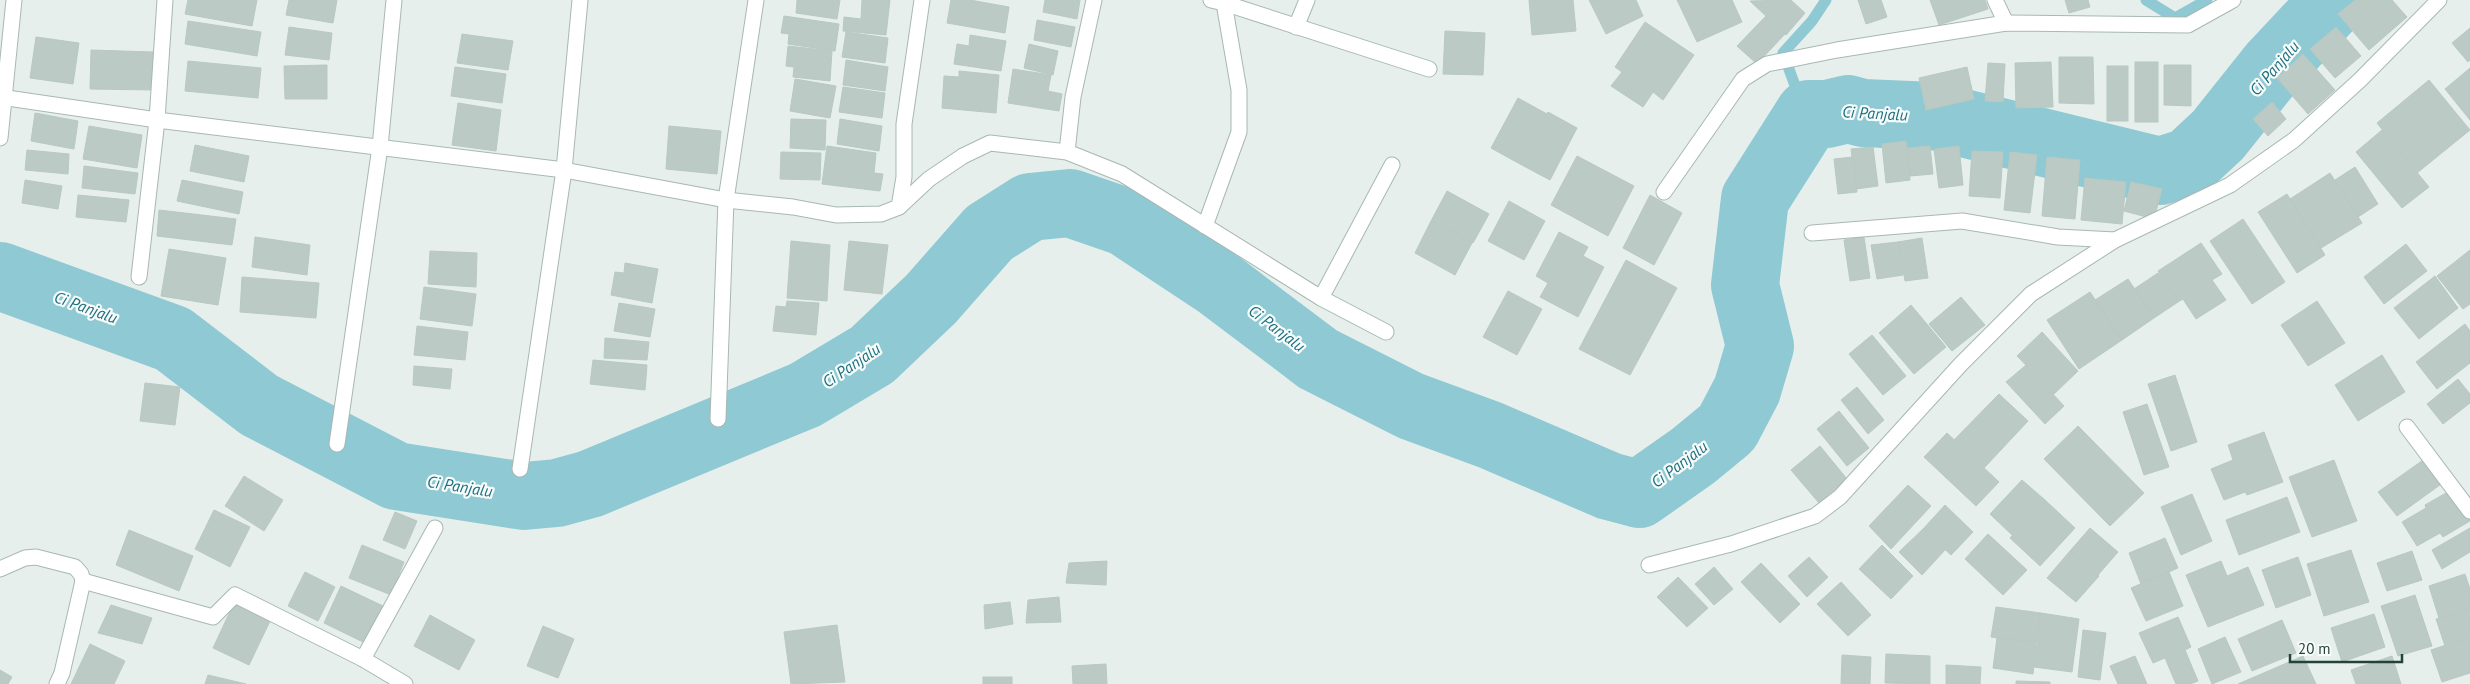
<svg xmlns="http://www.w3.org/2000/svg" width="2470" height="684" viewBox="0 0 2470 684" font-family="'PT Sans',sans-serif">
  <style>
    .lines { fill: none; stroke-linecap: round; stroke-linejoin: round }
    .stream { stroke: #8ec9d4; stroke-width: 11 }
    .river { stroke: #8ec9d4; stroke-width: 68 }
    .building { fill: #bbcac4; stroke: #b8c9c2 }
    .street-casing { stroke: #a8b8b2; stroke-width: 17 }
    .street { stroke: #fff; stroke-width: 15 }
    .labels { text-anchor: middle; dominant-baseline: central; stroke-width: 4.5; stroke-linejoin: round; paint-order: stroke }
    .water-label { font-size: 16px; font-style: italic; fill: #1c6f80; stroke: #f7fbf9 }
  </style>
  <rect width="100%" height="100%" fill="#e6efeb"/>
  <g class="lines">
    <g class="stream">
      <path d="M2146 0 2175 18 2207 0"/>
      <path d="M1809 114 1797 91 1783 53 1812 21 1826 0"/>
    </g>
    <path class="river" d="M0 276 173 339 259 405 396 476 524 496 557 493 590 484 805 395 872 355 931 299 989 233 1030 207 1070 203 1125 222 1220 285 1318 359 1411 406 1490 435 1609 486 1639 494 1693 456 1727 428 1747 390 1760 346 1745 285 1755 199 1809 114H1827L1848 109 1863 113 1934 116 2160 171 2189 162 2218 135 2273 66 2335 0"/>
  </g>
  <g class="building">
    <path d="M188 0H257L252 26 185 14Z"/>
    <path d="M289 0H337L333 23 286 15Z"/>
    <path d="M797 0H840L837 19 796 13Z"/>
    <path d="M862 0H890L886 35 843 31 844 17 861 19Z"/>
    <path d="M951 0H970L1009 7 1005 33 947 23Z"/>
    <path d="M1045 0H1080L1077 19 1043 12Z"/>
    <path d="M1529 0H1573L1576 31 1532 35Z"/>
    <path d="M1589 0H1636L1643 16 1606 34Z"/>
    <path d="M1677 0H1732L1742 22 1697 42Z"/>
    <path d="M1791 0 1805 13 1786 35 1750 1Z"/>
    <path d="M1858 0H1881L1887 17 1866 24Z"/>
    <path d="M1930 0H1985L1988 9 1939 25Z"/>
    <path d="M2065 0H2088L2090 7 2069 13Z"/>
    <path d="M2355 0H2392L2407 17 2369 50 2338 14Z"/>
    <path d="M784 16 839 24 835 51 788 44 789 34 781 33Z"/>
    <path d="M1766 16 1785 34 1757 64 1737 46Z"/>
    <path d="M1037 20 1075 27 1071 47 1034 40Z"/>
    <path d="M188 21 261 32 257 56 185 44Z"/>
    <path d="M1645 22 1694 55 1663 100 1653 92 1643 107 1611 86 1622 72 1615 67Z"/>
    <path d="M289 27 332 33 329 60 285 55Z"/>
    <path d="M2336 27 2361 56 2335 78 2310 49Z"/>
    <path d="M2470 28V60L2468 62 2452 43Z"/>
    <path d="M1445 31 1485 33 1483 75 1443 74Z"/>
    <path d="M846 32 888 38 885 63 842 57Z"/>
    <path d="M462 34 513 41 508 70 457 63Z"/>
    <path d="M970 35 1006 41 1001 71 954 64 957 44 969 46Z"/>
    <path d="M36 37 79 43 73 84 30 78Z"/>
    <path d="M1029 44 1058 51 1053 75 1024 68Z"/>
    <path d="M788 46 832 51 830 81 793 77 794 67 786 66Z"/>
    <path d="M91 50 153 52V90L90 89Z"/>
    <path d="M2303 54 2335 90 2308 114 2277 78Z"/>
    <path d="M2059 57H2093L2094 104 2059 103Z"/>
    <path d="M846 60 888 67 885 91 843 85Z"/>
    <path d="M188 61 261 68 258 98 185 91Z"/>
    <path d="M2051 62 2053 107 2016 108 2015 63Z"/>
    <rect x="2135" y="62" width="23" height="60"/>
    <path d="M1988 63 2005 64 2003 102 1985 101Z"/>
    <path d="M327 65V99H285L284 66Z"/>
    <path d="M2164 65H2191V106L2164 105Z"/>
    <rect x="2107" y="66" width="21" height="55"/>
    <path d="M455 67 506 74 502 103 451 96Z"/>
    <path d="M1967 67 1974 99 1926 110 1919 78Z"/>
    <path d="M2470 68V120L2445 89Z"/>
    <path d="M1013 69 1051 75 1048 91 1062 94 1059 111 1008 103Z"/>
    <path d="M959 71 999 75 996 113 942 108 944 76 959 77Z"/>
    <path d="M795 79 836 86 830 118 790 111Z"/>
    <path d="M2429 80 2470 130 2417 173 2377 123Z"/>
    <path d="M843 87 885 93 882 118 839 112Z"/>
    <path d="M1518 98 1547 114 1520 164 1491 148Z"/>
    <path d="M2272 102 2286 119 2268 136 2253 119Z"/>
    <path d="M458 103 501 110 496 151 452 145Z"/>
    <path d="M1548 112 1577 128 1550 180 1520 164Z"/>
    <path d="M35 113 78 121 74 149 31 141Z"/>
    <path d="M791 119 826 120 825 150 790 148Z"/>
    <path d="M840 119 882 126 879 151 837 144Z"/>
    <path d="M89 126 142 135 137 168 83 159Z"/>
    <path d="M669 126 721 131 717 174 666 169Z"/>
    <path d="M2382 130 2429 187 2402 208 2356 152Z"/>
    <path d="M1906 141 1910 180 1886 183 1882 144Z"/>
    <path d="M195 145 249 156 244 182 190 171Z"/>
    <path d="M827 146 876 153 874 173 883 174 880 191 822 184Z"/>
    <path d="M1930 146 1933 174 1910 176 1907 148Z"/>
    <path d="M1959 146 1963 185 1939 188 1934 149Z"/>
    <path d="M1873 147 1878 186 1856 189 1851 149Z"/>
    <path d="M27 150 69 154 68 174 25 170Z"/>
    <path d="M1972 151 2003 152 2000 198 1969 196Z"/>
    <path d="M781 152 821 153 820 180 780 179Z"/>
    <path d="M2010 152 2037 155 2030 213 2004 210Z"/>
    <path d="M1577 156 1634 186 1608 236 1551 205Z"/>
    <path d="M1853 157 1857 192 1838 194 1834 159Z"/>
    <path d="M2047 157 2080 160 2075 219 2042 216Z"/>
    <path d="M84 166 138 173 135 194 82 188Z"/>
    <path d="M2355 167 2378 204 2358 217 2335 180Z"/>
    <path d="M2330 173 2362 223 2321 248 2290 199Z"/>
    <path d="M2085 178 2126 182 2122 224 2081 220Z"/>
    <path d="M25 180 62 186 58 209 22 203Z"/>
    <path d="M182 180 243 192 239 214 177 201Z"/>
    <path d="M2131 182 2162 189 2154 219 2124 211Z"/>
    <path d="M1447 191 1489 214 1473 243 1431 221Z"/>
    <path d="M2287 194 2325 255 2297 273 2258 212Z"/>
    <path d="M78 195 129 200 126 222 76 217Z"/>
    <path d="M1650 195 1682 213 1654 265 1623 248Z"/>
    <path d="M1509 201 1545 221 1524 260 1488 241Z"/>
    <path d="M159 210 236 219 232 245 157 236Z"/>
    <path d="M2243 219 2285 282 2252 304 2210 241Z"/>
    <path d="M1431 221 1472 243 1455 275 1415 253Z"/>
    <path d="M1559 232 1588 247 1583 256 1604 267 1578 317 1540 297 1548 283 1536 276Z"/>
    <path d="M255 237 310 245 307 275 252 267Z"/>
    <path d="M1864 237 1870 278 1850 281 1844 240Z"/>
    <path d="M1922 238 1928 278 1905 281 1898 242Z"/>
    <path d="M791 241 830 245 827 301 787 298Z"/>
    <path d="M849 241 888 245 882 294 844 290Z"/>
    <path d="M1898 242 1903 275 1877 279 1871 245Z"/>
    <path d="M2201 243 2222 274 2212 280 2226 300 2196 319 2183 299 2178 302 2158 271Z"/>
    <path d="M2406 244 2427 271 2384 304 2364 277Z"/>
    <path d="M169 249 226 258 218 305 161 296Z"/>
    <path d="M2470 250V304L2463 309 2437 276Z"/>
    <path d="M430 251 477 253 476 287 428 284Z"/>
    <path d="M1626 260 1677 288 1630 375 1579 349Z"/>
    <path d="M625 263 658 269 652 303 611 295 615 272 624 273Z"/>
    <path d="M2158 273 2178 302 2154 318 2134 289Z"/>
    <path d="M2435 276 2458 308 2419 339 2394 308Z"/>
    <path d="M242 277 319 283 316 318 240 312Z"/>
    <path d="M2128 279 2154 318 2122 340 2095 300Z"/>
    <path d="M424 287 476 294 472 326 420 319Z"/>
    <path d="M1508 291 1542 309 1517 355 1483 337Z"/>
    <path d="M2090 292 2122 340 2079 369 2047 320Z"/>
    <path d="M1961 297 1985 325 1952 351 1929 324Z"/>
    <path d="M787 301 819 303 816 335 773 331 776 306 786 307Z"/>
    <path d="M2317 301 2345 343 2308 366 2281 325Z"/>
    <path d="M619 303 655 309 650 337 614 331Z"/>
    <path d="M1911 305 1946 347 1914 374 1879 333Z"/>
    <path d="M2465 324 2470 331V363L2437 389 2416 362Z"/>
    <path d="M417 326 468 332 465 360 414 355Z"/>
    <path d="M2042 332 2078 371 2054 394 2017 356Z"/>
    <path d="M1872 335 1906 376 1883 395 1849 354Z"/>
    <path d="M605 338 649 342 647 360 604 358Z"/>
    <path d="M2382 355 2405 392 2358 421 2335 385Z"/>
    <path d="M593 360 647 365 645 390 590 384Z"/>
    <path d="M2026 365 2064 406 2045 424 2006 382Z"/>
    <path d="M414 366 452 369 450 389 413 385Z"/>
    <path d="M2175 375 2197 442 2171 451 2148 384Z"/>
    <path d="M2458 379 2470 394V403L2443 424 2427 404Z"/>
    <path d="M145 383 180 387 175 425 140 421Z"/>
    <path d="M1857 387 1884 420 1868 434 1841 400Z"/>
    <path d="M1999 394 2028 421 1984 468 1954 440Z"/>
    <path d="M2147 404 2169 467 2144 475 2123 412Z"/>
    <path d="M1839 411 1869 448 1847 466 1817 429Z"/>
    <path d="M2078 426 2144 493 2110 526 2044 459Z"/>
    <path d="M2264 432 2283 482 2247 495 2245 492 2224 500 2211 469 2233 460 2228 445Z"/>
    <path d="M1947 433 1999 482 1976 506 1924 457Z"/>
    <path d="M1820 446 1847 479 1819 503 1791 470Z"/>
    <path d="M2426 458 2444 482 2397 516 2378 492Z"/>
    <path d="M2334 460 2357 521 2312 537 2289 477Z"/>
    <path d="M244 476 283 500 264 531 225 506Z"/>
    <path d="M2022 480 2045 500 2012 535 1990 514Z"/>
    <path d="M1908 485 1931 506 1891 549 1869 526Z"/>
    <path d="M2453 489 2470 517V521L2443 537 2440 533 2417 546 2402 522 2426 508 2425 505Z"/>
    <path d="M2192 494 2212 541 2181 555 2161 507Z"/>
    <path d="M2287 497 2300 532 2239 555 2226 520Z"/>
    <path d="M2045 500 2075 528 2040 566 2010 538Z"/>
    <path d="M1945 505 1973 532 1951 555 1923 529Z"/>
    <path d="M214 510 250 527 230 567 195 549Z"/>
    <path d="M395 512 417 521 405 549 383 540Z"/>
    <path d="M2090 528 2118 552 2098 575 2070 551Z"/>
    <path d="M2470 528V552L2442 569 2432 550Z"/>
    <path d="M1923 529 1945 550 1922 575 1899 552Z"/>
    <path d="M129 530 193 556 179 591 116 565Z"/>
    <path d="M1988 534 2027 570 2003 595 1965 559Z"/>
    <path d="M2165 538 2178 568 2141 584 2129 553Z"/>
    <path d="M362 545 404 562 391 595 349 578Z"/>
    <path d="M1882 545 1913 576 1891 599 1859 569Z"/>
    <path d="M2351 550 2369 602 2324 616 2307 564Z"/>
    <path d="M2070 551 2099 576 2076 602 2047 578Z"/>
    <path d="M2412 551 2422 580 2387 591 2377 563Z"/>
    <path d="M1809 557 1828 577 1807 597 1788 576Z"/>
    <path d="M2298 557 2311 595 2276 608 2262 570Z"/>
    <path d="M1107 561 1106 585 1066 583 1069 563Z"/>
    <path d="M2221 561 2227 576 2248 567 2264 605 2208 627 2186 575Z"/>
    <path d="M1761 563 1800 604 1780 623 1741 582Z"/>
    <path d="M1714 567 1733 589 1714 605 1695 584Z"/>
    <path d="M305 572 335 587 318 621 288 606Z"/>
    <path d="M2169 572 2183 606 2146 621 2131 588Z"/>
    <path d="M2465 574 2470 589V608L2439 618 2429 586Z"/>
    <path d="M1678 577 1708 608 1687 627 1657 597Z"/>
    <path d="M1841 582 1871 615 1848 636 1817 604Z"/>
    <path d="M341 586 383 606 365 643 324 623Z"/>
    <path d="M2415 595 2432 646 2398 656 2381 606Z"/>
    <path d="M1059 597 1061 622 1026 623 1028 600Z"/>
    <path d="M1010 602 1013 624 985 629 984 605Z"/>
    <path d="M234 603 271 619 249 665 213 648Z"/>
    <path d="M111 605 152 618 142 644 98 633Z"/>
    <path d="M1996 607 2041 613 2036 643 1991 637Z"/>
    <path d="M2470 608V637L2445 646 2436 619Z"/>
    <path d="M2041 613 2079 619 2072 672 2034 667Z"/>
    <path d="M2374 614 2385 647 2342 662 2331 628Z"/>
    <path d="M430 615 475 640 459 670 414 646Z"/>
    <path d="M2178 617 2191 647 2185 650 2198 681 2190 684H2176L2165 658 2153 663 2139 633Z"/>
    <path d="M2282 620 2296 653 2252 671 2238 639Z"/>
    <path d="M837 625 845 682 791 684 784 632Z"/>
    <path d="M543 626 574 639 558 678 527 666Z"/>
    <path d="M2083 630 2106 633 2100 680 2078 677Z"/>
    <path d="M2225 637 2241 672 2212 684 2198 649Z"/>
    <path d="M2470 637V673L2442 682 2431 650Z"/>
    <path d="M1997 638 2036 643 2033 674 1993 668Z"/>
    <path d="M90 644 125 661 114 684H71Z"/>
    <path d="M1886 654 1930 656V684L1885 683Z"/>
    <path d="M1842 655 1871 657 1870 684H1841Z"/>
    <path d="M2135 656 2147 684H2118L2110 666Z"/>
    <path d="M2303 656 2316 684H2238Z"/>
    <path d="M2392 656 2401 684H2356L2351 670Z"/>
    <path d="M1106 664 1107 684H1073L1072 666Z"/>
    <path d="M1946 665 1981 667 1980 684H1946Z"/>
    <path d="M0 670 12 677 8 684H0Z"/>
    <path d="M208 675 246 684H205Z"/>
    <rect x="983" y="677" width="29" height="7"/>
    <path d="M2016 681 2050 682V684H2016Z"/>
  </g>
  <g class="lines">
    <defs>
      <g id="street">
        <path d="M1995 0 2006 23"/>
        <path d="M1224 3 1429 69"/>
        <path d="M1296 27 1307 0"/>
        <path d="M0 97 157 120 564 170 726 200 793 207 836 215 881 214 899 207 904 177V124L922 0"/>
        <path d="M0 138 14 0"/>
        <path d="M1067 152 1073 97 1094 0"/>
        <path d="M1664 192 1743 79 1767 64 1837 50 2006 23 2188 25 2233 0"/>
        <path d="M899 207 929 179 963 156 990 143 1067 152 1122 174 1321 298 1386 332"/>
        <path d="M1205 226 1239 132V90L1224 3 1211 0"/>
        <path d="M1812 233 1962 221 2058 237 2115 240"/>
        <path d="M139 277 157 120 165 0"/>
        <path d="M1321 298 1392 165"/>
        <path d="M718 419 726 200 756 0"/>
        <path d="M2407 427 2470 511"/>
        <path d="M337 444 380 147 394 0"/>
        <path d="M520 469 564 170 580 0"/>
        <path d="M1649 565 1731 544 1815 516 1840 497 1961 364 2031 294 2115 240 2230 185 2294 140 2360 80 2439 0"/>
        <path d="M0 569 25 558 36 557 75 567 81 574 83 581 62 673 57 684"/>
        <path d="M83 581 213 617 235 595 363 659 405 684"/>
        <path d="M363 659 435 528"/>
      </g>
    </defs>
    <use href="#street" class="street-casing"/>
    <use href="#street" class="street"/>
  </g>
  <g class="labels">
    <g class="water-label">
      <text transform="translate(2274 68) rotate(-49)">Ci Panjalu</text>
      <text transform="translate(1875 113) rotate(3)">Ci Panjalu</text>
      <text transform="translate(86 307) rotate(20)">Ci Panjalu</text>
      <text transform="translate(1277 328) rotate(37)">Ci Panjalu</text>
      <text transform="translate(851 365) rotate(-34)">Ci Panjalu</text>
      <text transform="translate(1679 464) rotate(-37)">Ci Panjalu</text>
      <text transform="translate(460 486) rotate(9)">Ci Panjalu</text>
    </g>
  </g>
  <path d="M2290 654v8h112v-8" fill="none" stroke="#24423a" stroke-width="2.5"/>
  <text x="2298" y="654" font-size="15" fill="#24423a" stroke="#f7fbf9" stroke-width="4" paint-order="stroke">20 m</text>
</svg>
